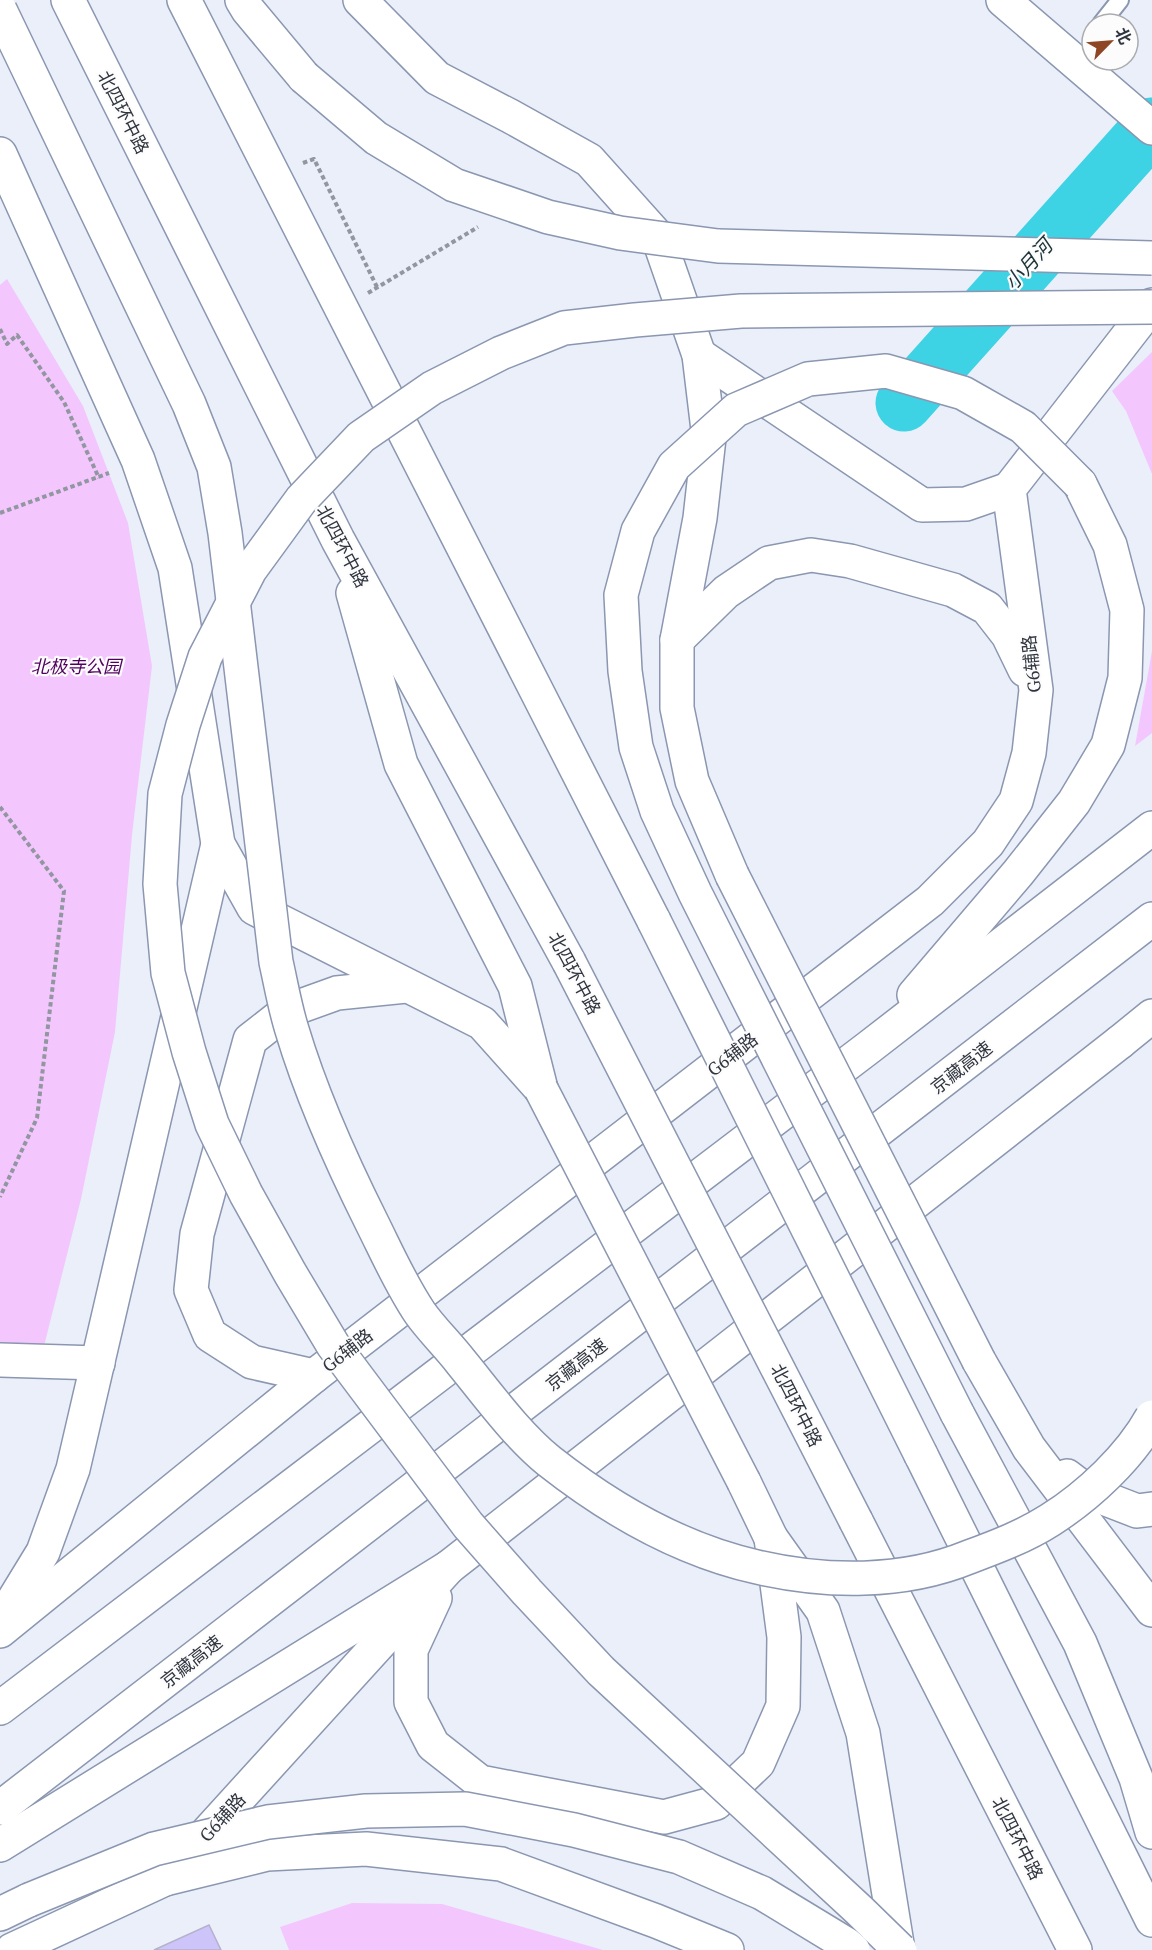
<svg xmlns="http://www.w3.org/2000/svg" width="1152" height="1950" viewBox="0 0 1152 1950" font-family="'PT Serif','Noto Sans SC',serif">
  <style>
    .green { fill: #f3c7fe }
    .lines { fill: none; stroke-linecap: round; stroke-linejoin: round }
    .river { stroke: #3ed2e5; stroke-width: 57 }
    .building { fill: #cdc5fa; stroke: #b5b1cd; stroke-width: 1.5 }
    .lane-casing { stroke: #8b97b0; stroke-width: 20 }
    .street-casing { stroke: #8b97b0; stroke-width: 36 }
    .secondary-casing { stroke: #8b97b0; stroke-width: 36 }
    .highway-casing { stroke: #8b97b0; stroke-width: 36 }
    .path { stroke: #9196a0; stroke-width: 4; stroke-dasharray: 4.5 3; stroke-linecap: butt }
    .lane { stroke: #fff; stroke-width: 16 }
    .street { stroke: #fff; stroke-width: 33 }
    .secondary { stroke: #fff; stroke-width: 33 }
    .highway { stroke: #fff; stroke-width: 33 }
    .secondary-bridge-casing { stroke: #8b97b0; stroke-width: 36; stroke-linecap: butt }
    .highway-bridge-casing { stroke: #8b97b0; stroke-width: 36; stroke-linecap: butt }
    .secondary-bridge { stroke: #fff; stroke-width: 33 }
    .highway-bridge { stroke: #fff; stroke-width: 33 }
    .labels { text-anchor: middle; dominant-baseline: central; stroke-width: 4.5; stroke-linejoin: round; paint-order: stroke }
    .street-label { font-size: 18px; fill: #30353f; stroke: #fcfcfc }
    .park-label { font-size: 18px; font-style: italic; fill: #510060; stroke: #fcfcfc }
    .water-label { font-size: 20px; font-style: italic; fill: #1d3438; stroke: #fcfcfc }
  </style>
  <rect width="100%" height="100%" fill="#eaeffa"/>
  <g class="green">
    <path d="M7 279 83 406 128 523 152 666 132 835 115 1032 81 1199 38 1370 0 1365V285Z"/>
    <path d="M1152 352V474L1126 411 1112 391Z"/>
    <path d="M1152 651V733L1135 746Z"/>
    <path d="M352 1903 442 1904 603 1950H289L280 1927Z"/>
  </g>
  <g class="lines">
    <path class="river" d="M904 403 1152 126"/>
  </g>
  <path class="building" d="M209 1925 221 1950H154Z"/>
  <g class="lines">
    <defs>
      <path id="lane" d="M1101 24 1120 0"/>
      <g id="street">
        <path d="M1003 0 1152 128"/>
        <path d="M0 1360 98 1363"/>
      </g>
      <g id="secondary">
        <path d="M360 0 437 78 510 116 589 160 658 237 699 355 709 438 700 518 677 640V708L692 781 732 875"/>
        <path d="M0 154 138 460 175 568 218 844 254 908 482 1023 541 1089"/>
        <path d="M699 355 922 505 966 504 1009 489"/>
        <path d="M677 640 726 592 769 563 811 555 850 561 953 590 987 608 1008 635 1025 670"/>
        <path d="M979 1361 1029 1448 1152 1610"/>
        <path d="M314 1376 252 1362 210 1335 191 1290 197 1234 250 1040 287 1011 337 993 406 986"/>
        <path d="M1067 1476 1088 1492 1137 1511 1152 1509"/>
        <path d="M744 1482 771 1538 823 1611 863 1733 898 1950"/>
        <path d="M435 1598 411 1650V1702L433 1745 480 1782 664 1817 716 1803 758 1763 783 1706 784 1637 771 1538"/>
        <path d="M2 1619 43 1552 73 1469 218 844"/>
        <path d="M0 1631 314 1376 930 901 988 843 1016 801 1029 753 1036 690 1009 489 1152 305"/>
        <path d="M165 1879 267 1854 366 1849 501 1864 656 1921 727 1950"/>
        <path d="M12 1950 165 1879 449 1567 1120 1042"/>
      </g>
      <g id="highway">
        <path d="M68 0 338 540 569 962"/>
        <path d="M184 0 654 921"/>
        <path d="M242 0 248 10 304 77"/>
        <path d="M353 593 401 764 515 986 541 1089"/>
        <path d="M914 995 1018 873 1074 802 1108 745 1125 678 1127 610 1110 545 1080 484"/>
        <path d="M1120 1042 1152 1016"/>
        <path d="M957 1413 1080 1643 1136 1778 1152 1832"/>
        <path d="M921 1455 1152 1920"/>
        <path d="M856 1521 1075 1950"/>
        <path d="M0 1708 868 1048 1152 828"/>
        <path d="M0 1808 1152 919"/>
        <path d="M0 1845 449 1567"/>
        <path d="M0 1914 29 1900"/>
      </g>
    </defs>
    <use href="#lane" class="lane-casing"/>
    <use href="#street" class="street-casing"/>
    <use href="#secondary" class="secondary-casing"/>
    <use href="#highway" class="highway-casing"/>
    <g class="path">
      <path d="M303 163 314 159 377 287"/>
      <path d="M368 293 478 227"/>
      <path d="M0 329 7 344 17 335 64 402 99 478"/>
      <path d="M0 513 109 473"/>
      <path d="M0 807 64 891 37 1118 0 1197"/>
    </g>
    <use href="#lane" class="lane"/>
    <use href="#street" class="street"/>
    <use href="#secondary" class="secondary"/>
    <use href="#highway" class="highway"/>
    <defs>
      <g id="secondary-bridge">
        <path d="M732 875 979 1361"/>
        <path d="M541 1089 744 1482"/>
      </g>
      <g id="highway-bridge">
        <path d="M0 10 189 404 214 467 225 533 276 962C281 984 285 1008 292 1030 312 1097 341 1161 372 1223 387 1253 401 1285 420 1313 432 1330 448 1345 461 1362 488 1395 516 1434 549 1461 610 1509 681 1550 757 1567 826 1583 903 1584 969 1557 996 1547 1025 1536 1050 1520 1088 1496 1130 1457 1152 1417"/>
        <path d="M304 77 376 138 454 185 548 217 620 233 718 246 1152 258"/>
        <path d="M654 921 921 1455"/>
        <path d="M569 962 856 1521"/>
        <path d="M957 1413 695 893 657 811 636 747 625 671 621 595 638 531 674 466 736 410 808 379 886 371 963 393 1023 427 1080 484"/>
        <path d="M29 1900 154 1849 268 1822 366 1811 465 1809 574 1830 679 1857 762 1893 846 1944 853 1950"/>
        <path d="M900 1950 859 1910 601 1671 527 1592 468 1525 333 1345 290 1273 246 1194 212 1124 189 1052 168 973 160 884 165 794 183 725 205 657 250 570 301 500 361 437 432 388 501 353 564 328 635 320 741 311 1152 307"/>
      </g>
    </defs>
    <use href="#secondary-bridge" class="secondary-bridge-casing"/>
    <use href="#highway-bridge" class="highway-bridge-casing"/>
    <use href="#secondary-bridge" class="secondary-bridge"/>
    <use href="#highway-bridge" class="highway-bridge"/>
  </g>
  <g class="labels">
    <g class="street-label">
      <text transform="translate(124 112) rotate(63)">北四环中路</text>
      <text transform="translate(343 546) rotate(62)">北四环中路</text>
      <text transform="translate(1031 664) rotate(-96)">G6辅路</text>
      <text transform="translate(575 973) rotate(62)">北四环中路</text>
      <text transform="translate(732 1054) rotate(-38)">G6辅路</text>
      <text transform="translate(961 1067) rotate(-38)">京藏高速</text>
      <text transform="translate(347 1350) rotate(-38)">G6辅路</text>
      <text transform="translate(576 1364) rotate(-38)">京藏高速</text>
      <text transform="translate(797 1405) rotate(63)">北四环中路</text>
      <text transform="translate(191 1661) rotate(-38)">京藏高速</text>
      <text transform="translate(222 1817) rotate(-48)">G6辅路</text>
      <text transform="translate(1018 1838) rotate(63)">北四环中路</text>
    </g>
    <g class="park-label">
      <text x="76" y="666">北极寺公园</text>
    </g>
    <g class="water-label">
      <text transform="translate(1028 264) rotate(-48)">小月河</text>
    </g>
  </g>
  <g transform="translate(1110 42) rotate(65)"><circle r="28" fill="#fcfcfc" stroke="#aaacb0" stroke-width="1.5"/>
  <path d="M0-4.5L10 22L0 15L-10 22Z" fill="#8e4625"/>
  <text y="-9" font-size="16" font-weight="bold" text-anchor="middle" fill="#30353f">北</text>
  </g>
</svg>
